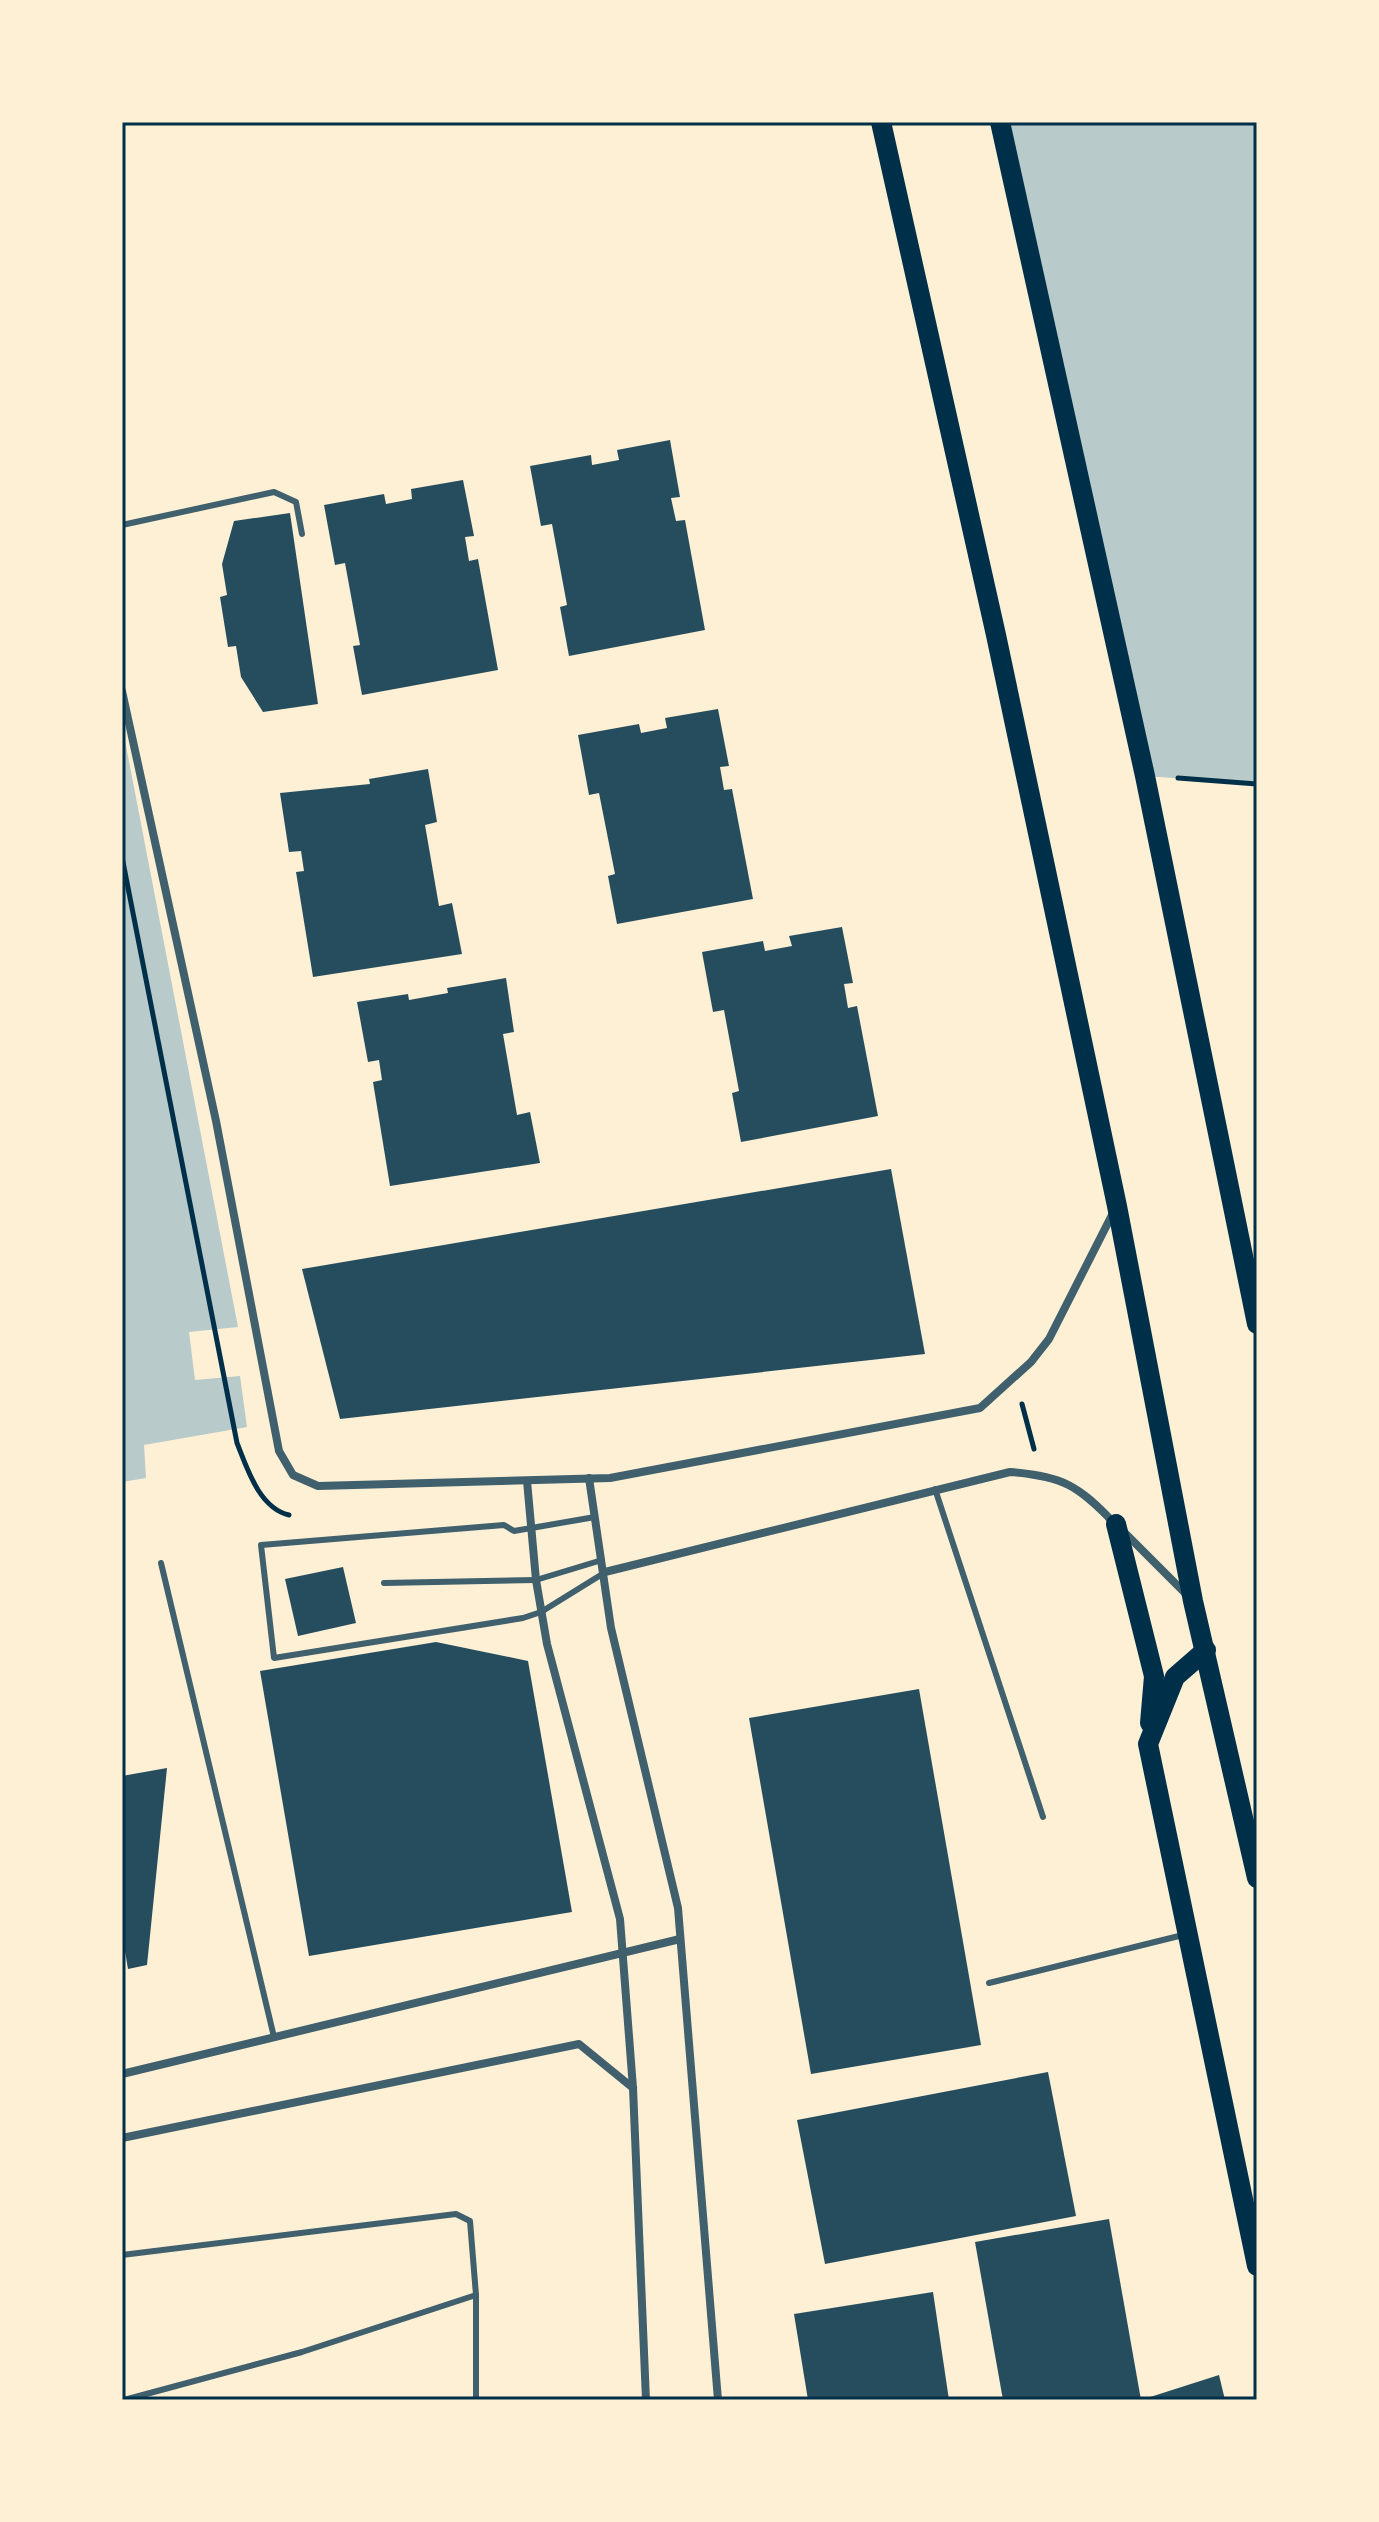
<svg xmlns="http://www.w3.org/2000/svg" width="1379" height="2522" viewBox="0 0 1379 2522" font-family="Roboto,sans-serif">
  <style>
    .green { fill: #b9caca }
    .building { fill: #264d5e }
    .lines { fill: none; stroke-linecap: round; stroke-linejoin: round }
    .path { stroke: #003049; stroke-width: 5 }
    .service { stroke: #3f606c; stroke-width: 6 }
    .minor { stroke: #3f606c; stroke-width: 8 }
    .primary { stroke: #003049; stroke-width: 20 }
    .neatline { fill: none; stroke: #003049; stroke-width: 3 }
  </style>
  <rect width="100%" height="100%" fill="#fdf0d5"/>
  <g class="green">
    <path d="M1003 122H1257V784L1145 776Z"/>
    <path d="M122 725 238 1327 189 1332 195 1380 240 1376 247 1427 144 1445 146 1478 122 1482Z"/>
  </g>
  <g class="building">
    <path d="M670 440 680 497 671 498 676 521 685 520 705 630 569 656 560 607 567 605 552 524 541 526 530 466 591 455 592 465 619 460 617 450Z"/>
    <path d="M463 480 474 536 465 537 469 561 478 559 498 670 362 695 353 646 360 645 345 563 335 565 324 505 384 494 386 504 412 499 411 489Z"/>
    <path d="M290 513 318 704 263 712 241 677 236 646 228 647 220 597 227 595 222 564 234 521Z"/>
    <path d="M718 709 729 766 720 767 724 790 732 789 753 899 617 924 608 876 615 874 599 793 589 795 578 735 639 724 641 733 667 728 665 718Z"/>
    <path d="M428 769 437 822 425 825 439 906 452 903 462 954 313 977 296 872 304 871 301 851 289 852 280 793 370 784 369 779Z"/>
    <path d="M842 927 853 983 844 984 848 1008 857 1006 878 1116 741 1142 732 1093 739 1091 724 1010 713 1012 702 952 763 941 765 951 792 946 789 936Z"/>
    <path d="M506 978 514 1032 503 1034 517 1115 530 1112 540 1163 390 1186 373 1082 382 1080 379 1060 368 1062 357 1002 408 994 409 1000 448 993 447 988Z"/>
    <path d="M891 1169 925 1354 340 1419 302 1269Z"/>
    <path d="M343 1567 356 1623 298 1636 285 1579Z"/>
    <path d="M436 1642 528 1661 572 1912 309 1956 260 1671Z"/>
    <path d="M919 1689 981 2045 811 2074 749 1718Z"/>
    <path d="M167 1768 147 1965 128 1969 122 1934V1776Z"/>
    <path d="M1048 2072 1076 2216 825 2264 797 2120Z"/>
    <path d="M1109 2219 1141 2400H1003L975 2242Z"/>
    <path d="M933 2292 949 2400H808L794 2314Z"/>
    <path d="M1219 2375 1225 2400H1144V2399Z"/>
  </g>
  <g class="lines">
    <g class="path">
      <path d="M1178 778 1257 784"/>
      <path d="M122 857 237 1443C247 1468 259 1508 289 1515"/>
      <path d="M1022 1404 1034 1449"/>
    </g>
    <g class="service">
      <path d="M122 525 274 492 296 502 302 534"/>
      <path d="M935 1489 1043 1817"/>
      <path d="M595 1517 514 1531 504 1525 261 1545 274 1658 523 1618 541 1612 604 1573"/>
      <path d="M161 1563 274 2037"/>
      <path d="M384 1583 536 1580 602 1560"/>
      <path d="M989 1983 1183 1935"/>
      <path d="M122 2255 456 2214 470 2221 476 2295 302 2352 124 2400"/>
      <path d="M476 2295V2400"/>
    </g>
    <g class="minor">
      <path d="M122 691 216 1121 279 1451 293 1475 318 1486 610 1478 980 1408 1031 1362 1049 1339 1113 1213"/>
      <path d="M589 1478 611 1628 678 1908 718 2400"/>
      <path d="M527 1481 536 1580 547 1644 620 1919 633 2088 646 2400"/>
      <path d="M1124 1532 1188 1596"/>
      <path d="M605 1572 1010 1472C1062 1476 1078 1485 1114 1523"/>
      <path d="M122 2074 680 1939"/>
      <path d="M122 2138 579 2044 633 2088"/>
    </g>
    <g class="primary">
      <path d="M881 122 996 635 1117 1206 1193 1601 1257 1878"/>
      <path d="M1000 122 1145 776 1257 1324"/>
      <path d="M1116 1524 1154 1676 1150 1723"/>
      <path d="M1206 1650 1175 1677 1148 1744 1257 2266"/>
    </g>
  </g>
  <rect width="1379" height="2522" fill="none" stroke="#fdf0d5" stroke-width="248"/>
  <rect x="124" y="124" width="1131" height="2274" class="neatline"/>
</svg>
